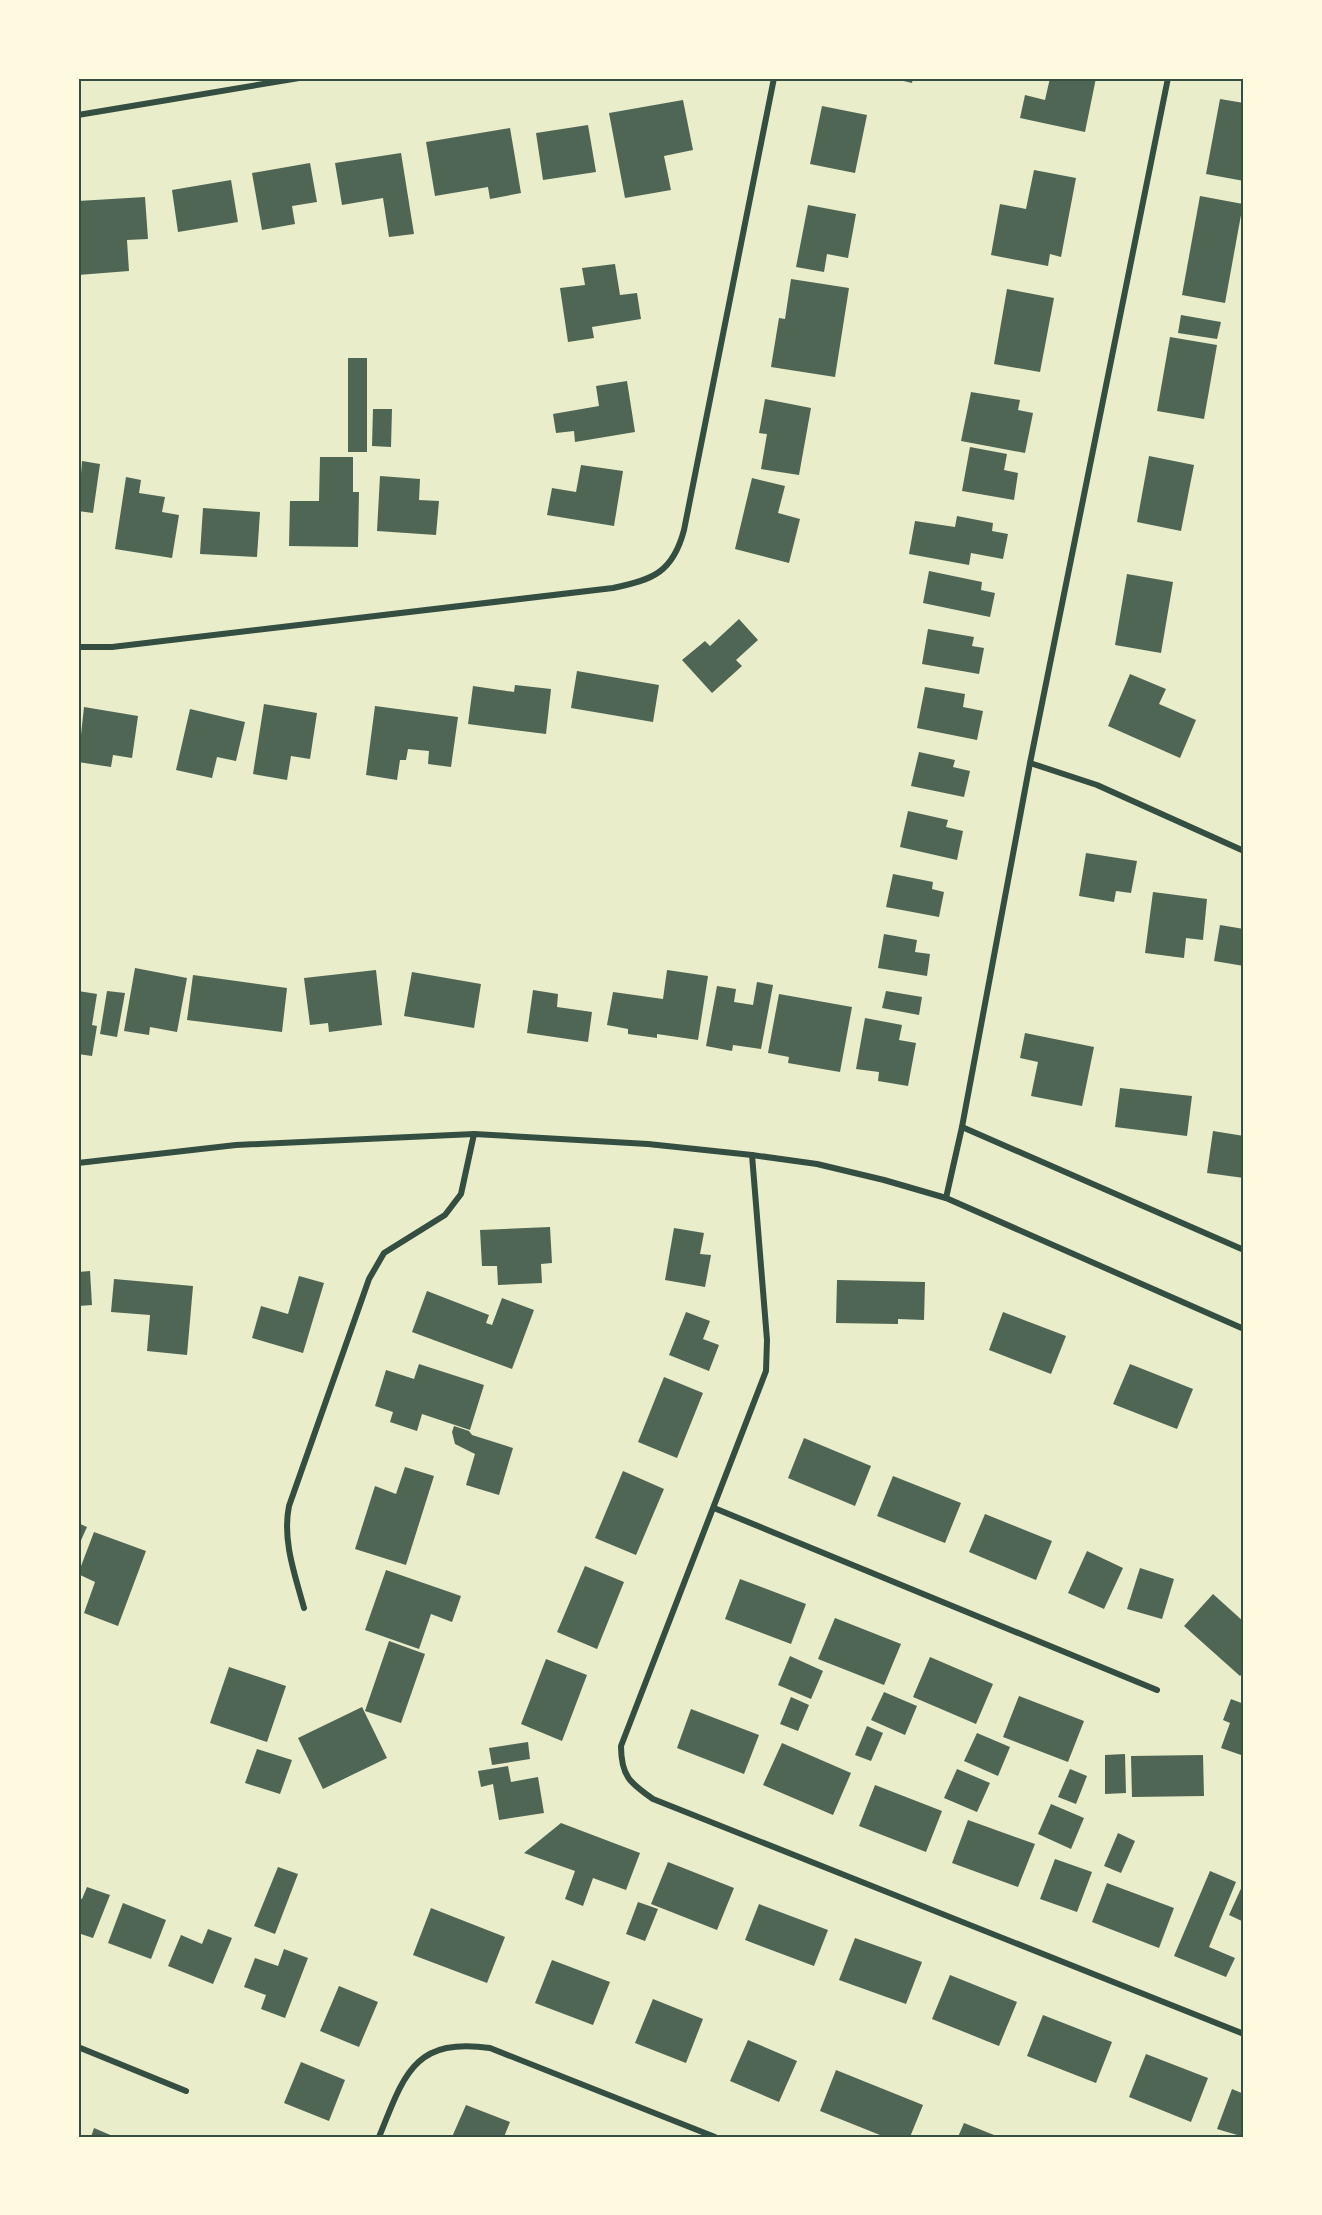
<svg xmlns="http://www.w3.org/2000/svg" width="1322" height="2215" viewBox="0 0 1322 2215" font-family="'DM Sans',sans-serif">
  <style>
    .building { fill: #4f6655 }
    .lines { fill: none; stroke-linecap: round; stroke-linejoin: round }
    .minor { stroke: #344e41; stroke-width: 6 }
    .neatline { fill: none; stroke: #344e41; stroke-width: 2 }
  </style>
  <rect width="100%" height="100%" fill="#e9edc9"/>
  <g class="building">
    <path d="M891 78H913L912 83Z"/>
    <path d="M1050 78H1096L1085 132 1020 118 1025 95 1045 100Z"/>
    <path d="M1220 99 1244 103V181L1206 174Z"/>
    <path d="M683 100 693 150 664 156 671 190 625 198 609 113Z"/>
    <path d="M822 106 867 115 855 173 810 164Z"/>
    <path d="M588 125 596 172 543 180 536 133Z"/>
    <path d="M510 128 521 193 490 199 488 187 435 196 426 142Z"/>
    <path d="M401 153 414 234 389 237 383 198 342 205 335 163Z"/>
    <path d="M310 163 317 202 292 206 295 224 262 230 252 173Z"/>
    <path d="M1034 170 1076 178 1061 257 1050 254 1048 266 991 255 1000 204 1026 209Z"/>
    <path d="M231 180 238 222 178 232 172 190Z"/>
    <path d="M1200 196 1243 204 1225 303 1182 295Z"/>
    <path d="M145 197 148 239 127 240 129 271 78 275V201Z"/>
    <path d="M808 205 856 214 848 258 827 254 824 272 796 267Z"/>
    <path d="M615 264 620 295 637 293 641 319 592 327 594 338 568 342 560 288 585 285 582 268Z"/>
    <path d="M791 279 849 288 835 377 771 367 779 318 785 319Z"/>
    <path d="M1007 289 1054 298 1040 372 994 364Z"/>
    <path d="M1181 315 1221 322 1217 339 1178 333Z"/>
    <path d="M1170 337 1217 345 1204 419 1157 411Z"/>
    <rect x="348" y="358" width="19" height="94"/>
    <path d="M627 381 635 432 575 442 574 431 556 433 553 414 599 406 596 386Z"/>
    <path d="M971 392 1020 400 1018 410 1033 413 1025 453 961 441Z"/>
    <path d="M765 399 811 408 799 475 761 469 767 434 759 433Z"/>
    <path d="M373 409H392L391 447 372 446Z"/>
    <path d="M970 447 1007 454 1004 470 1018 473 1014 500 962 491Z"/>
    <path d="M1149 456 1194 465 1181 531 1137 522Z"/>
    <path d="M320 457H353V492H359L358 547 289 546 290 501H319Z"/>
    <path d="M82 461 100 464 93 513 78 511Z"/>
    <path d="M581 465 623 471 614 526 547 515 552 488 576 492Z"/>
    <path d="M380 476 420 479 419 500 439 501 436 535 377 531Z"/>
    <path d="M126 477 141 480 139 493 165 497 162 512 179 515 172 558 115 549Z"/>
    <path d="M752 478 785 486 778 513 800 519 789 563 735 549Z"/>
    <path d="M203 508 260 512 257 557 200 554Z"/>
    <path d="M957 516 993 523 992 531 1008 534 1003 559 971 553 969 565 909 554 915 521 955 527Z"/>
    <path d="M929 571 982 582 981 590 995 593 990 617 923 603Z"/>
    <path d="M1127 574 1173 582 1161 653 1115 645Z"/>
    <path d="M739 619 758 640 736 660 742 666 712 693 682 660 705 641 710 646Z"/>
    <path d="M928 629 974 637 972 646 984 648 979 674 922 664Z"/>
    <path d="M577 671 659 685 653 722 571 708Z"/>
    <path d="M1130 674 1166 689 1159 704 1196 720 1180 758 1108 726Z"/>
    <path d="M515 685 551 689 546 734 468 724 473 686 514 692Z"/>
    <path d="M925 687 965 694 963 707 983 711 977 740 917 728Z"/>
    <path d="M264 704 317 713 310 759 291 756 287 780 253 774Z"/>
    <path d="M375 706 458 717 451 767 428 764 429 751 408 749 406 760H400L397 780 366 775Z"/>
    <path d="M84 707 138 716 132 758 113 755 111 767 78 762Z"/>
    <path d="M190 709 245 722 236 761 217 757 212 778 176 770Z"/>
    <path d="M919 752 955 760 953 767 970 771 964 797 911 786Z"/>
    <path d="M908 811 948 820 946 827 963 831 957 860 900 847Z"/>
    <path d="M1086 853 1137 861 1131 893 1116 891 1114 902 1079 896Z"/>
    <path d="M893 874 933 882 932 889 944 892 939 917 886 907Z"/>
    <path d="M1153 892 1207 899 1203 940 1186 938 1184 958 1145 953Z"/>
    <path d="M1220 925 1244 929V966L1214 961Z"/>
    <path d="M884 934 917 940 915 952 930 954 927 976 878 968Z"/>
    <path d="M135 968 187 978 177 1032 150 1027 149 1035 124 1031Z"/>
    <path d="M376 970 382 1025 329 1032 328 1023 310 1025 304 978Z"/>
    <path d="M667 970 708 976 698 1040 657 1034V1038L628 1034V1029L607 1025 613 992 663 999Z"/>
    <path d="M412 972 481 984 474 1028 404 1016Z"/>
    <path d="M193 975 287 988 282 1032 187 1020Z"/>
    <path d="M757 982 773 985 761 1049 733 1045 732 1051 706 1046 717 986 736 989 734 1002 753 1005Z"/>
    <path d="M533 990 558 994 557 1007 592 1012 588 1042 527 1033Z"/>
    <path d="M78 991 97 994 92 1025 97 1026 92 1056 78 1054Z"/>
    <path d="M107 991 125 993 117 1037 100 1034Z"/>
    <path d="M886 991 922 997 919 1015 882 1008Z"/>
    <path d="M779 994 852 1007 840 1072 788 1063 789 1057 768 1053Z"/>
    <path d="M865 1018 902 1025 899 1040 916 1043 908 1086 878 1081 879 1072 856 1069Z"/>
    <path d="M1025 1033 1094 1047 1082 1106 1031 1096 1038 1062 1020 1058Z"/>
    <path d="M1120 1088 1192 1096 1187 1136 1115 1127Z"/>
    <path d="M1213 1131 1244 1136V1178L1207 1173Z"/>
    <path d="M550 1227 552 1263 541 1264 542 1283 498 1285 497 1266H482L480 1230Z"/>
    <path d="M674 1228 704 1233 700 1254 711 1255 705 1287 665 1280Z"/>
    <path d="M90 1271 92 1305 78 1306V1272Z"/>
    <path d="M299 1276 324 1283 303 1353 252 1338 261 1306 288 1314Z"/>
    <path d="M114 1279 193 1286 187 1355 147 1351 150 1315 111 1312Z"/>
    <path d="M837 1280 925 1282 924 1320 898 1319V1324L836 1323Z"/>
    <path d="M427 1291 489 1315 486 1323 492 1325 502 1298 534 1310 512 1369 412 1332Z"/>
    <path d="M686 1312 710 1321 703 1339 719 1345 709 1371 669 1355Z"/>
    <path d="M1003 1312 1066 1336 1051 1374 989 1350Z"/>
    <path d="M419 1364 484 1385 470 1430 422 1414 417 1431 390 1422 393 1412 375 1406 386 1370 414 1379Z"/>
    <path d="M1130 1364 1193 1389 1177 1429 1113 1404Z"/>
    <path d="M664 1377 703 1393 677 1458 638 1442Z"/>
    <path d="M454 1426 469 1431 472 1435 513 1448 499 1495 466 1485 475 1454 455 1444 452 1432Z"/>
    <path d="M804 1438 871 1466 855 1506 788 1478Z"/>
    <path d="M405 1467 434 1476 406 1565 355 1549 375 1486 396 1494Z"/>
    <path d="M623 1471 664 1489 636 1555 595 1538Z"/>
    <path d="M893 1476 961 1503 945 1543 877 1516Z"/>
    <path d="M985 1514 1052 1541 1036 1580 969 1552Z"/>
    <path d="M78 1523 87 1527 78 1547Z"/>
    <path d="M94 1532 146 1551 118 1626 84 1613 95 1582 78 1574Z"/>
    <path d="M1087 1551 1123 1568 1104 1609 1068 1593Z"/>
    <path d="M585 1566 624 1582 597 1649 557 1632Z"/>
    <path d="M1140 1568 1174 1579 1162 1619 1127 1609Z"/>
    <path d="M386 1570 461 1596 452 1622 431 1614 419 1649 365 1630Z"/>
    <path d="M740 1579 806 1604 791 1644 725 1619Z"/>
    <path d="M1213 1594 1244 1622V1672L1240 1676 1184 1626Z"/>
    <path d="M835 1618 901 1644 884 1685 818 1659Z"/>
    <path d="M389 1641 425 1654 401 1723 365 1711Z"/>
    <path d="M790 1656 823 1671 811 1699 778 1685Z"/>
    <path d="M930 1657 993 1684 976 1724 913 1697Z"/>
    <path d="M546 1659 587 1675 562 1741 521 1724Z"/>
    <path d="M229 1667 286 1686 267 1742 210 1723Z"/>
    <path d="M884 1692 917 1706 905 1735 871 1720Z"/>
    <path d="M1019 1696 1084 1721 1068 1762 1003 1737Z"/>
    <path d="M791 1697 809 1705 798 1731 780 1724Z"/>
    <path d="M1231 1699 1244 1704V1756L1221 1748 1230 1723 1223 1720Z"/>
    <path d="M362 1707 387 1758 323 1789 298 1738Z"/>
    <path d="M691 1709 759 1735 744 1774 677 1748Z"/>
    <path d="M867 1726 883 1733 871 1761 855 1755Z"/>
    <path d="M977 1733 1010 1747 998 1776 964 1761Z"/>
    <path d="M528 1742 530 1759 492 1765 489 1748Z"/>
    <path d="M782 1743 851 1773 833 1815 763 1785Z"/>
    <path d="M257 1749 292 1760 280 1794 245 1783Z"/>
    <path d="M1125 1754 1126 1793 1105 1794V1755Z"/>
    <path d="M1203 1755 1204 1796 1132 1797 1131 1756Z"/>
    <path d="M508 1766 511 1782 538 1777 544 1813 499 1820 493 1784 481 1787 478 1771Z"/>
    <path d="M957 1769 990 1783 977 1812 944 1798Z"/>
    <path d="M1070 1769 1087 1776 1076 1804 1058 1797Z"/>
    <path d="M875 1785 942 1811 926 1852 859 1826Z"/>
    <path d="M1051 1804 1084 1818 1071 1849 1038 1834Z"/>
    <path d="M968 1820 1035 1844 1018 1887 952 1863Z"/>
    <path d="M561 1823 640 1853 626 1890 593 1878 583 1906 565 1899 575 1871 524 1853Z"/>
    <path d="M1118 1833 1135 1841 1121 1873 1104 1866Z"/>
    <path d="M1055 1859 1092 1872 1077 1912 1040 1899Z"/>
    <path d="M668 1862 734 1888 717 1930 651 1904Z"/>
    <path d="M278 1867 298 1874 275 1934 254 1926Z"/>
    <path d="M1210 1871 1236 1882 1209 1947 1235 1958 1226 1977 1174 1956Z"/>
    <path d="M1244 1882V1922L1229 1915Z"/>
    <path d="M1107 1883 1174 1908 1159 1948 1092 1922Z"/>
    <path d="M87 1887 110 1895 93 1938 78 1933V1898L82 1899Z"/>
    <path d="M638 1902 658 1909 645 1941 626 1934Z"/>
    <path d="M123 1903 166 1920 151 1959 108 1943Z"/>
    <path d="M759 1904 828 1930 814 1966 745 1940Z"/>
    <path d="M431 1908 505 1937 487 1983 413 1955Z"/>
    <path d="M208 1929 232 1938 213 1984 168 1966 181 1935 202 1944Z"/>
    <path d="M855 1938 922 1962 906 2004 839 1980Z"/>
    <path d="M284 1949 308 1958 285 2018 261 2009 266 1995 244 1987 255 1958 278 1966Z"/>
    <path d="M552 1960 610 1982 593 2025 535 2003Z"/>
    <path d="M950 1975 1017 2002 999 2046 932 2019Z"/>
    <path d="M339 1986 378 2002 359 2047 320 2031Z"/>
    <path d="M653 1999 703 2019 686 2063 635 2043Z"/>
    <path d="M1043 2015 1112 2042 1096 2083 1027 2056Z"/>
    <path d="M748 2040 797 2061 779 2102 730 2081Z"/>
    <path d="M1146 2054 1208 2078 1191 2122 1129 2097Z"/>
    <path d="M301 2062 345 2080 329 2121 284 2103Z"/>
    <path d="M836 2070 923 2105 910 2137H885L820 2111Z"/>
    <path d="M1232 2089 1244 2094V2137L1217 2129Z"/>
    <path d="M466 2105 510 2122 504 2137H452Z"/>
    <path d="M964 2123 999 2137H958Z"/>
    <path d="M94 2128 115 2137H91Z"/>
  </g>
  <g class="lines">
    <g class="minor">
      <path d="M78 115 299 78"/>
      <path d="M78 647H112L613 588C653 580 673 572 684 530L774 78"/>
      <path d="M1030 763 1097 785 1244 851"/>
      <path d="M962 1127 1244 1250"/>
      <path d="M752 1155 767 1340 766 1371 621 1746C621 1776 630 1783 653 1799L1244 2034"/>
      <path d="M78 1163 236 1145 474 1134 648 1144 752 1155 817 1164 884 1180 946 1198 1244 1329"/>
      <path d="M946 1198 962 1127 1030 763 1168 78"/>
      <path d="M714 1508 1157 1690"/>
      <path d="M304 1608C295 1575 282 1540 289 1506L369 1279 384 1253 445 1215 461 1194 474 1134"/>
      <path d="M78 2047 186 2091"/>
      <path d="M379 2137C404 2076 413 2037 490 2048L715 2137"/>
    </g>
  </g>
  <rect width="1322" height="2215" fill="none" stroke="#fefae0" stroke-width="159"/>
  <rect x="80" y="80" width="1162" height="2056" class="neatline"/>
</svg>
